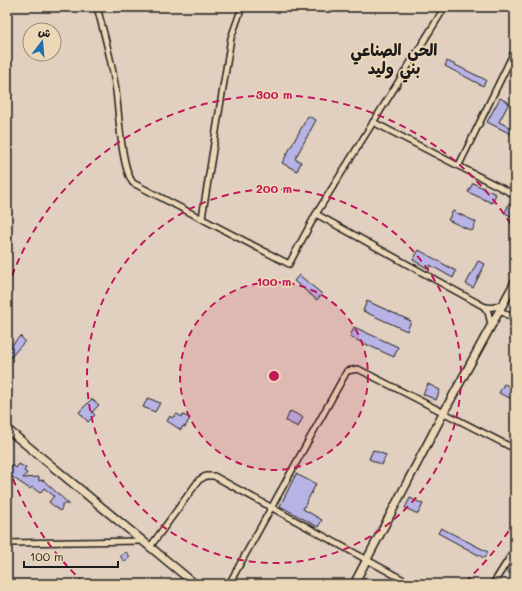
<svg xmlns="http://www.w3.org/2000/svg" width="522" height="591" viewBox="0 0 522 591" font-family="Mali,'Playpen Sans Arabic',sans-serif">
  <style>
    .building { fill: #b7b3e5; stroke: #1c1c1c }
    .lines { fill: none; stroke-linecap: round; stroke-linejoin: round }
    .street-casing { stroke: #1c1c1c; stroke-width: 8 }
    .secondary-casing { stroke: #1c1c1c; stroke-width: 10 }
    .street { stroke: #ecd7b6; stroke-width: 5 }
    .secondary { stroke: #ecd7b6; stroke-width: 7 }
    .ring { fill: none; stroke: #c2185b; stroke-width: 2; stroke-dasharray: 7 5 }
    .labels { text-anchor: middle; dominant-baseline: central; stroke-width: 3.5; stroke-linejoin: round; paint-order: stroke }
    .district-label { font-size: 16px; font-weight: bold; fill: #1c1c1c; stroke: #ecd7b6 }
    .centre { fill: #c2185b; stroke: #ecd7b6; stroke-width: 2 }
    .ring-label { font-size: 12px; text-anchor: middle; font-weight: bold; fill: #c2185b; stroke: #ecd7b6; stroke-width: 3.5; stroke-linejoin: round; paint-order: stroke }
  </style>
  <rect width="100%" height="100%" fill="#e1d0bf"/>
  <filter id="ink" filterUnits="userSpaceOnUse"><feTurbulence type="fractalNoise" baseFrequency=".025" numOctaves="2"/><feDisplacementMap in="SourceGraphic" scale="8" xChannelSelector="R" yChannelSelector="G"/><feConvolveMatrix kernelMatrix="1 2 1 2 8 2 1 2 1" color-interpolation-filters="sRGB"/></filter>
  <g filter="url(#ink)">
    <g class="building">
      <path d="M447 61 486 80 483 86 445 66Z"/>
      <path d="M500 98 509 103 499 122 515 130V136L487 122Z"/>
      <path d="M308 116 316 120 295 159 301 162 297 171 282 163Z"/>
      <path d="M473 183 496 194 492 203 468 192Z"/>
      <path d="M509 203 515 206V218L505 213Z"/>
      <path d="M453 211 476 222 472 231 448 220Z"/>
      <path d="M419 250 456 271 453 278 430 265 429 269 413 260Z"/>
      <path d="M478 261 485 264 473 288 466 284Z"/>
      <path d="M299 275 322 294 317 300 294 281Z"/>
      <path d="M367 301 411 321 407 331 363 311Z"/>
      <path d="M354 327 398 347 394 357 350 337Z"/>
      <path d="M20 336 25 341 10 358 7 355V351Z"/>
      <path d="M428 384 440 390 436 400 423 394Z"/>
      <path d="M504 384 515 389 512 399 499 393Z"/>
      <path d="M148 398 160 403 155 412 143 407Z"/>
      <path d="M92 399 99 405 92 412 95 415 88 422 79 412Z"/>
      <path d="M290 411 303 417 298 427 286 421Z"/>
      <path d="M177 414 182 417 183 415 190 418 185 427 183 426 181 430 167 421 170 416 172 418Z"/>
      <path d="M373 450 386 455 382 465 369 459Z"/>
      <path d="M19 464 26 468 24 471 27 473 23 478 39 477V481L43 480 69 504H62V508L60 511 49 502 54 496 44 488 40 493 32 487 30 489 9 475 11 473 8 471 12 465 16 468Z"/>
      <path d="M296 474 316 484 303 509 322 520 318 527 280 506Z"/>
      <path d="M410 498 423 504 418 514 405 508Z"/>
      <path d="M441 528 488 552 484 558 438 533Z"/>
      <path d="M126 552 130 557 125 562 120 556Z"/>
      <path d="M515 557V576L507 572Z"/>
      <path d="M365 577 371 580 380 584H362Z"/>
    </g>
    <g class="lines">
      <defs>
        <g id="street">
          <path d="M97 7C104 33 111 58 115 84 119 107 120 166 133 183L289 264 316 214 445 7"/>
          <path d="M373 122 515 195"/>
          <path d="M459 165 515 50"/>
          <path d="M316 214 483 306C492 309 496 307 503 303"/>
          <path d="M202 218 231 38 242 7"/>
          <path d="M484 307 488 312 491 324"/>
          <path d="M499 310 515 319"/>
          <path d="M7 543 143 541"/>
          <path d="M150 547 199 480 206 476H214L411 584"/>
          <path d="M229 584 347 371 358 369 515 449"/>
          <path d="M493 584 515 549"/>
        </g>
        <g id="secondary">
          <path d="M7 429 195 584"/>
          <path d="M354 584 444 412 515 282"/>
        </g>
      </defs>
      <use href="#street" class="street-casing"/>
      <use href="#secondary" class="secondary-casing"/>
      <use href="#street" class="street"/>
      <use href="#secondary" class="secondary"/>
    </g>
  </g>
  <circle cx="274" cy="376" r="94" fill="#c2185b" fill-opacity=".12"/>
  <g class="ring">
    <circle cx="274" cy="376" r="94"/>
    <circle cx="274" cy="376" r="187"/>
    <path d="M515 521A281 281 0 0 1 464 583M84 583A281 281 0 0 1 8 465M8 287A281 281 0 0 1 515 231"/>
  </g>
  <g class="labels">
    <g class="district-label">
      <text x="394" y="49">الحي الصناعي<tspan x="394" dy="18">بني وليد</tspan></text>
    </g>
  </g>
  <circle cx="274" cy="376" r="6" class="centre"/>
  <g class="ring-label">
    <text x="274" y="99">300 m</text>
    <text x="274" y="193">200 m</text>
    <text x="274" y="286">100 m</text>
  </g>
  <rect width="522" height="591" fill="none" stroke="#ecd7b6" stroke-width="24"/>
  <rect x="12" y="12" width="498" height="567" fill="none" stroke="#1c1c1c" stroke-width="1.5" filter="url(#ink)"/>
  <g transform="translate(42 42) rotate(16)"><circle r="19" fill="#ecd7b6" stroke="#998c78"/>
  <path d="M0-3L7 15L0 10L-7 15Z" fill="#1f6fb2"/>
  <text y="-6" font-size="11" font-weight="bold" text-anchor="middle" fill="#1c1c1c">ش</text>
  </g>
  <path d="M24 561v6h94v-6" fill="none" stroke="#1c1c1c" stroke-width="2"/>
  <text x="30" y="561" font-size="12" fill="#1c1c1c" stroke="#ecd7b6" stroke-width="3" paint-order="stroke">100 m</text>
</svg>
